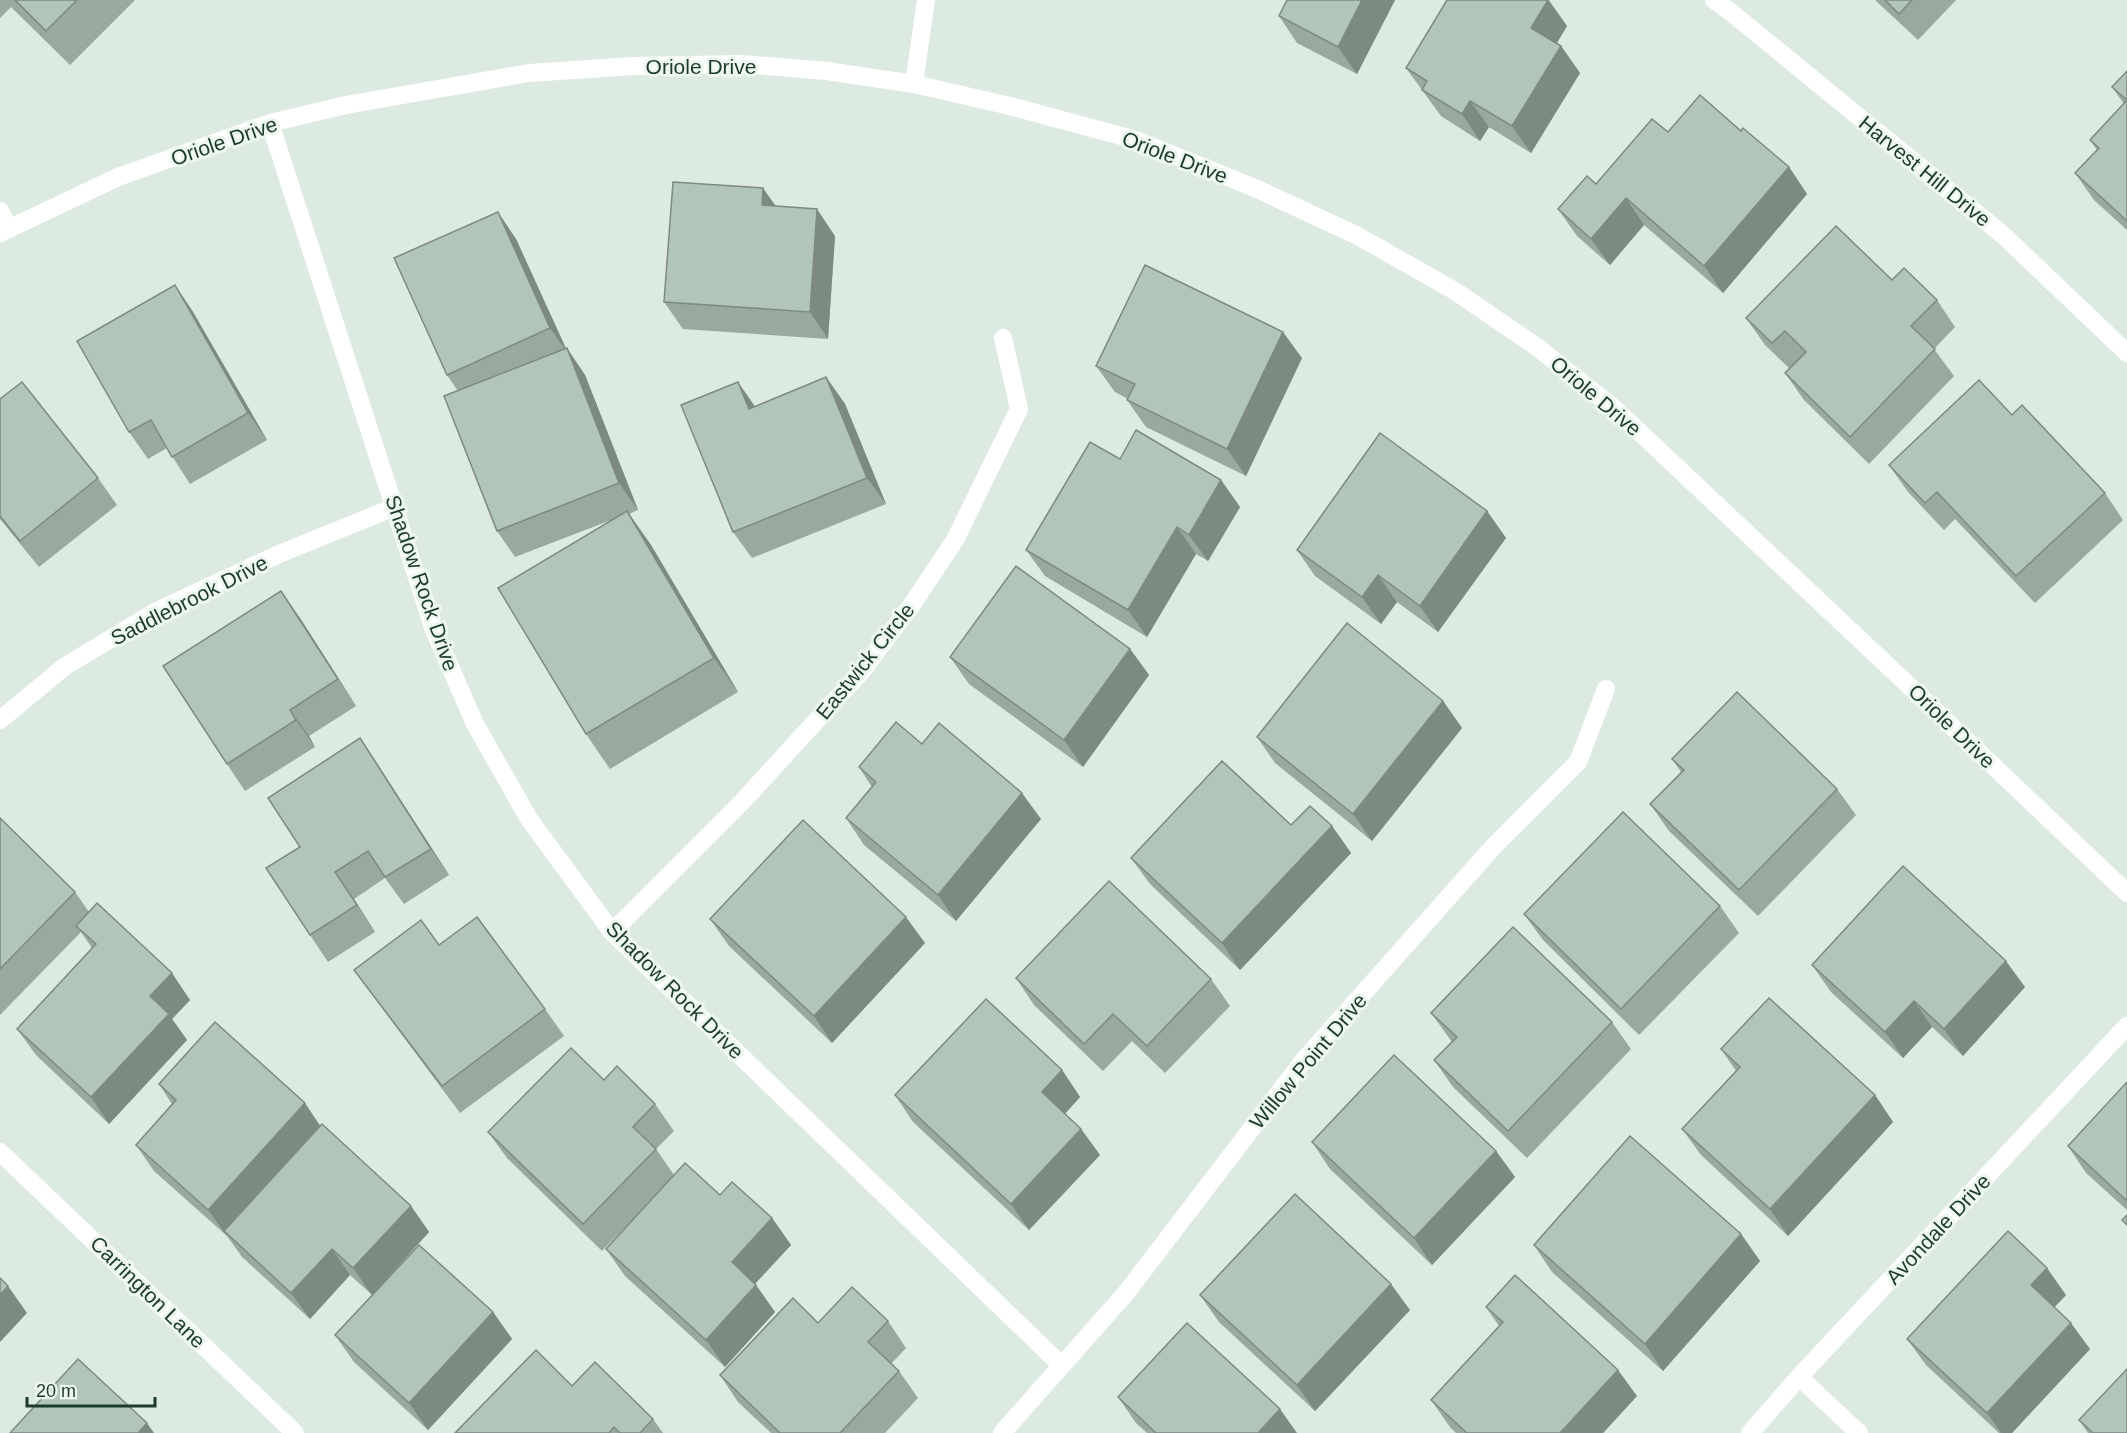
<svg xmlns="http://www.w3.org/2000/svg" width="2127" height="1433" viewBox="0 0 2127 1433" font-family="Helvetica,sans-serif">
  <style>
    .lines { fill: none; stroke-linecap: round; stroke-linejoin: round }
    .minor { stroke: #fff; stroke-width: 18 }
    .wall { fill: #99a9a0 }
    .shaded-wall { fill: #7d8a82 }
    .building { fill: #b2c5ba; stroke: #7d8a82; stroke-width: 1.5 }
    .labels { text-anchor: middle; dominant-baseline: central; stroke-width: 6; stroke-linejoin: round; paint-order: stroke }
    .street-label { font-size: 21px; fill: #1d3b2d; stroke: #edf7f0 }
  </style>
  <rect width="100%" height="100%" fill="#dceae2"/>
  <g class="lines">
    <g class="minor">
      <path d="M1714 0 1732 13 2003 235 2127 353"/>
      <path d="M914 84 926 0"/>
      <path d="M270 123 434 630 475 724 529 819 612 932 1061 1365"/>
      <path d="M0 211 9 227"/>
      <path d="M0 233 118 177 270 123 346 105 529 73 634 66 742 64 827 71 914 84 1010 106 1136 140 1255 188 1358 236 1455 291 1537 347 1615 409 1904 681 2127 893"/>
      <path d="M0 720 64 667 155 612 279 554 395 507"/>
      <path d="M612 932 742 802 860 673 911 606 955 540 1019 409 1003 338"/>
      <path d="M0 1152 295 1433"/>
      <path d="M1799 1377 1859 1433"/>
      <path d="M1002 1433 1126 1293 1304 1060 1493 847 1578 762 1606 689"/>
      <path d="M1750 1433 1799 1377 2127 1026"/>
    </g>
  </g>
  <g class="wall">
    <path d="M0 0H135L70 65 11 7 0 18Z"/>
    <path d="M1395 0 1357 74 1297 43 1279 16Z"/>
    <path d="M1447 0H1549L1567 26 1557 43 1561 46 1580 73 1531 153 1489 127 1480 141 1441 116 1406 68Z"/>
    <path d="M1875 0H1956L1918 40Z"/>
    <path d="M2127 71V230L2094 200 2075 173 2097 150 2090 140 2124 104 2112 87Z"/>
    <path d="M1741 131 1789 167 1807 194 1723 293 1644 225 1610 265 1577 236 1558 209 1596 184 1668 132Z"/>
    <path d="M776 206 835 236 828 339 683 329 664 302Z"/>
    <path d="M516 239 566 349 585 375 638 510 629 514 651 545 738 692 610 769 586 734 614 519 515 557 497 531 458 391 447 375Z"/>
    <path d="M1892 280 1937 300 1955 327 1934 349 1954 376 1869 464 1804 400 1785 373 1790 369 1765 345 1746 318Z"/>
    <path d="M175 285 193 312 267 440 190 484 167 448 148 459 129 432Z"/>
    <path d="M1302 358 1246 476 1146 427 1127 400 1128 399 1115 392 1096 366Z"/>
    <path d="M826 377 845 404 886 504 752 558 733 532 755 406Z"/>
    <path d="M0 399 98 478 117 505 39 567 0 519Z"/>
    <path d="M2012 415 2105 493 2123 520 2035 603 1955 519 1944 530 1908 492 1889 465Z"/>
    <path d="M1120 459 1221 480 1240 507 1208 561 1196 554 1147 637 1045 576 1026 550Z"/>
    <path d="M1487 511 1506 538 1438 632 1397 602 1381 624 1315 576 1297 550Z"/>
    <path d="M300 618 356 706 309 736 315 747 245 791 227 764Z"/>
    <path d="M1130 649 1149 675 1083 767 969 684 950 657Z"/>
    <path d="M1443 701 1462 728 1372 841 1275 763 1257 737Z"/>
    <path d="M360 738 378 765 449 875 404 904 385 878 354 899 375 932 328 962 310 935 300 847Z"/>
    <path d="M922 744 1041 819 956 921 864 845 846 818 872 787 859 767Z"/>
    <path d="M1672 759 1837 789 1856 815 1758 916 1669 831 1650 804 1681 772Z"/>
    <path d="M0 818 75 892 89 912 190 1000 172 1019 187 1040 109 1124 36 1055 17 1029 92 948 81 932 0 1015Z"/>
    <path d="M1291 825 1332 826 1351 853 1240 970 1150 884 1131 858Z"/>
    <path d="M1720 906 1739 933 1639 1035 1543 940 1524 914Z"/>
    <path d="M710 919 925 943 832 1043 729 946Z"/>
    <path d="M439 945 545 1009 564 1036 460 1113 373 996 354 970Z"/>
    <path d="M1812 965 2025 987 1963 1056 1932 1027 1903 1058 1831 992Z"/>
    <path d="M1016 978 1211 979 1230 1006 1165 1073 1132 1041 1103 1071 1034 1005Z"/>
    <path d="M1431 1013 1612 1022 1631 1049 1527 1158 1453 1087 1434 1060 1452 1042Z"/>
    <path d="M1721 1049 1875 1095 1893 1122 1788 1236 1701 1155 1682 1129 1736 1071Z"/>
    <path d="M1062 1070 1080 1097 1065 1114 1081 1129 1100 1155 1029 1230 913 1122 895 1095Z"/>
    <path d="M604 1080 655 1104 674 1131 656 1149 674 1175 772 1218 791 1245 755 1284 775 1312 725 1367 625 1276 606 1249 645 1207 602 1251 507 1158 488 1132Z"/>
    <path d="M2127 1082V1210L2086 1173 2068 1146Z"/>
    <path d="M159 1084 321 1126 411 1206 429 1232 372 1295 350 1275 310 1319 242 1257 227 1236 154 1171 136 1145 172 1104Z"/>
    <path d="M1312 1142 1496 1151 1515 1177 1432 1265 1330 1169Z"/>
    <path d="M1741 1234 1760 1261 1663 1371 1552 1272 1534 1245Z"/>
    <path d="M1200 1295 1410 1310 1315 1411 1219 1322Z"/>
    <path d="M2066 1295 2054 1307 2090 1349 2012 1433H1999L1926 1365 1907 1339Z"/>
    <path d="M1486 1307 1637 1396 1603 1433H1456L1450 1427 1431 1400 1499 1326Z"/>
    <path d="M493 1312 512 1339 428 1430 354 1362 335 1335Z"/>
    <path d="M888 1321 906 1348 891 1364 899 1371 918 1398 885 1433H771L738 1402 720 1375 818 1323Z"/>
    <path d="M572 1386 653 1419 663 1433H455Z"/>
    <path d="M1118 1397 1297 1433H1147L1136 1423Z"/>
    <path d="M2079 1420 2127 1433H2088Z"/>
  </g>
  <g class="shaded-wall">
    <path d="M1362 0H1395L1357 74 1338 47Z"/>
    <path d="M1548 0 1567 26 1550 54 1531 28Z"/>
    <path d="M1561 46 1580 73 1531 153 1512 126Z"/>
    <path d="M1470 101 1489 127 1480 141 1462 114Z"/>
    <path d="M1789 167 1807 194 1723 293 1704 266Z"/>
    <path d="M763 188 782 215 762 205Z"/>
    <path d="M1626 198 1644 225 1610 265 1591 239Z"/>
    <path d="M817 209 835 236 828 339 810 312Z"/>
    <path d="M498 212 516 239 569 355 550 328Z"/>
    <path d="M175 285 193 312 267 440 248 413Z"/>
    <path d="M1283 332 1302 358 1246 476 1227 449Z"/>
    <path d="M567 348 585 375 638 510 619 483Z"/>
    <path d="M826 377 845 404 886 504 867 478Z"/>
    <path d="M738 382 756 408 749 409Z"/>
    <path d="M1221 480 1240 507 1208 561 1189 535Z"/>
    <path d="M627 511 651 545 738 692 714 658Z"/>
    <path d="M1487 511 1506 538 1438 632 1420 606Z"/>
    <path d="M1177 527 1196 554 1147 637 1128 610Z"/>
    <path d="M1378 575 1397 602 1381 624 1362 597Z"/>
    <path d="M281 591 300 618 356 706 338 679Z"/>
    <path d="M1130 649 1149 675 1083 767 1064 740Z"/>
    <path d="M1443 701 1462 728 1372 841 1353 814Z"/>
    <path d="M290 710 309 736 315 747 296 720Z"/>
    <path d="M360 738 378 765 449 875 431 849Z"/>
    <path d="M1022 793 1041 819 956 921 938 895Z"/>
    <path d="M1332 826 1351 853 1240 970 1222 943Z"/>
    <path d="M335 872 354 899 375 932Z"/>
    <path d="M906 917 925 943 832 1043 814 1016Z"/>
    <path d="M2006 961 2025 987 1963 1056 1944 1029Z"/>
    <path d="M172 973 190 1000 172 1019 187 1040 109 1124 91 1097 150 996Z"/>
    <path d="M1914 1001 1932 1027 1903 1058 1885 1032Z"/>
    <path d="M1062 1070 1080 1097 1060 1119 1042 1092Z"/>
    <path d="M1875 1095 1893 1122 1788 1236 1770 1209Z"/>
    <path d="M305 1103 323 1130 224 1231 227 1236 208 1210Z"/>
    <path d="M1081 1129 1100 1155 1029 1230 1011 1204Z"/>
    <path d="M1496 1151 1515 1177 1432 1265 1414 1238Z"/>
    <path d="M411 1206 429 1232 372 1295 353 1268Z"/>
    <path d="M772 1218 791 1245 750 1289 732 1262Z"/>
    <path d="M1741 1234 1760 1261 1663 1371 1645 1344Z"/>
    <path d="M332 1249 350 1275 310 1319 291 1293Z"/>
    <path d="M2047 1268 2066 1295 2050 1312 2031 1285Z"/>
    <path d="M1391 1284 1410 1310 1315 1411 1297 1385Z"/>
    <path d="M756 1285 775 1312 725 1367 706 1340Z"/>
    <path d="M8 1286 27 1313 0 1342V1295Z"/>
    <path d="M493 1312 512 1339 428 1430 409 1403Z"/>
    <path d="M2071 1323 2090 1349 2012 1433H2001L1987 1413Z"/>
    <path d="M1618 1370 1637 1396 1603 1433H1560Z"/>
    <path d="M1280 1409 1297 1433H1258Z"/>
    <path d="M147 1423 154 1433H138Z"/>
  </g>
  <g class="building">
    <path d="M15 0H77L46 31Z"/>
    <path d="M1287 0H1362L1338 47 1279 16Z"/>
    <path d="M1447 0H1548L1531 28 1561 46 1512 126 1470 101 1462 114 1422 90 1427 81 1406 68Z"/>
    <path d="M1885 0H1912L1899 14Z"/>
    <path d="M2127 71V221L2075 173 2099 148 2090 140 2127 100 2112 87Z"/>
    <path d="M1700 95 1741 131 1743 128 1789 167 1704 266 1626 198 1591 239 1558 209 1587 176 1596 184 1652 119 1668 132Z"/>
    <path d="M673 182 763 188 762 205 817 209 810 312 664 302Z"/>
    <path d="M498 212 550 328 447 375 394 258Z"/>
    <path d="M1836 226 1892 280 1904 268 1937 300 1911 326 1935 349 1850 437 1785 373 1806 352 1785 331 1772 343 1746 318Z"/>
    <path d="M1145 265 1283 332 1227 449 1127 400 1135 384 1096 366Z"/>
    <path d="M175 285 248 413 172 457 151 420 129 432 77 341Z"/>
    <path d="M567 348 619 483 497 531 444 396Z"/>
    <path d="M826 377 867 478 733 532 681 405 738 382 749 409Z"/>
    <path d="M1979 380 2012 415 2022 405 2105 493 2016 576 1937 492 1925 503 1889 465Z"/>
    <path d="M22 382 98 478 20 541 0 516V399Z"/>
    <path d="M1136 430 1221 480 1189 535 1177 527 1128 610 1026 550 1090 442 1120 459Z"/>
    <path d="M1380 433 1487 511 1420 606 1378 575 1362 597 1297 550Z"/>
    <path d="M627 511 714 658 586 734 498 588Z"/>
    <path d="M1016 566 1130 649 1064 740 950 657Z"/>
    <path d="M281 591 338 679 290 710 296 720 227 764 163 666Z"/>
    <path d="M1347 623 1443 701 1353 814 1257 737Z"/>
    <path d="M1737 692 1837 789 1739 890 1650 804 1684 770 1672 759Z"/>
    <path d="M896 722 922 744 939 723 1022 793 938 895 846 818 876 782 859 767Z"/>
    <path d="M360 738 431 849 385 877 368 851 335 872 357 905 310 935 266 868 300 847 268 798Z"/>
    <path d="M1222 761 1291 825 1310 806 1332 826 1222 943 1131 858Z"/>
    <path d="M1623 812 1720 906 1621 1009 1524 914Z"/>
    <path d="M0 818 75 892 0 969Z"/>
    <path d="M803 820 906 917 814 1016 710 919Z"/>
    <path d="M1903 866 2006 961 1944 1029 1914 1001 1885 1032 1812 965Z"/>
    <path d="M1109 881 1211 979 1147 1046 1113 1014 1084 1044 1016 978Z"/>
    <path d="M97 903 172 973 150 996 169 1014 91 1097 17 1029 96 944 76 926Z"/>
    <path d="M477 917 545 1009 442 1086 354 970 421 920 439 945Z"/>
    <path d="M1513 927 1612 1022 1508 1131 1434 1060 1457 1037 1431 1013Z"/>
    <path d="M1769 998 1875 1095 1770 1209 1682 1129 1740 1067 1721 1049Z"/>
    <path d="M986 999 1062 1070 1042 1092 1081 1129 1011 1204 895 1095Z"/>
    <path d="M215 1022 305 1103 208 1210 136 1145 176 1100 159 1084Z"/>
    <path d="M571 1048 604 1080 617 1066 655 1104 633 1127 656 1149 583 1224 488 1132Z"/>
    <path d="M1394 1055 1496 1151 1414 1238 1312 1142Z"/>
    <path d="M2127 1082V1201L2068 1146Z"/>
    <path d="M322 1124 411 1206 353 1268 332 1249 291 1293 224 1231Z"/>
    <path d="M1630 1136 1741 1234 1645 1344 1534 1245Z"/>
    <path d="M685 1163 720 1195 732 1182 772 1218 732 1262 756 1285 706 1340 606 1249Z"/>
    <path d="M1295 1194 1391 1284 1297 1385 1200 1295Z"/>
    <path d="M2127 1215V1225L2122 1220Z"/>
    <path d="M2008 1231 2047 1268 2031 1285 2071 1323 1987 1413 1907 1339Z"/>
    <path d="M419 1245 493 1312 409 1403 335 1335Z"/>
    <path d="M1515 1275 1618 1370 1560 1433H1467L1431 1400 1503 1322 1486 1307Z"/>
    <path d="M0 1278 8 1286 0 1295Z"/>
    <path d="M852 1287 888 1321 868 1342 899 1371 840 1433H780L720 1375 793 1298 818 1323Z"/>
    <path d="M1187 1323 1280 1409 1258 1433H1156L1118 1397Z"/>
    <path d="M536 1350 572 1386 595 1362 653 1419 640 1433H620L614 1427 609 1433H455Z"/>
    <path d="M78 1359 147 1423 138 1433H10Z"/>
    <path d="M2127 1369V1433H2093L2079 1420Z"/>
  </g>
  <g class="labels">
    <g class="street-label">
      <text x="701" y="66">Oriole Drive</text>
      <text transform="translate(224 141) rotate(-19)">Oriole Drive</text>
      <text transform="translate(1175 157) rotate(21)">Oriole Drive</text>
      <text transform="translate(1925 171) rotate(39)">Harvest Hill Drive</text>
      <text transform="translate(1596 396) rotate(40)">Oriole Drive</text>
      <text transform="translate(422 583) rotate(71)">Shadow Rock Drive</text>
      <text transform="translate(189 600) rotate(-27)">Saddlebrook Drive</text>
      <text transform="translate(865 661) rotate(-51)">Eastwick Circle</text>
      <text transform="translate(1952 726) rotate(44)">Oriole Drive</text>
      <text transform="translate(675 990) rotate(45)">Shadow Rock Drive</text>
      <text transform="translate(1308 1061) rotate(-50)">Willow Point Drive</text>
      <text transform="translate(1938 1229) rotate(-47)">Avondale Drive</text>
      <text transform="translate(148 1292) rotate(44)">Carrington Lane</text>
    </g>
  </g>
  <path d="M27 1397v9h128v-9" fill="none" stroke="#1d3b2d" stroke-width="3"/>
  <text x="36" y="1397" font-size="18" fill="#1d3b2d" stroke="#edf7f0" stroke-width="4.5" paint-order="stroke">20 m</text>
</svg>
